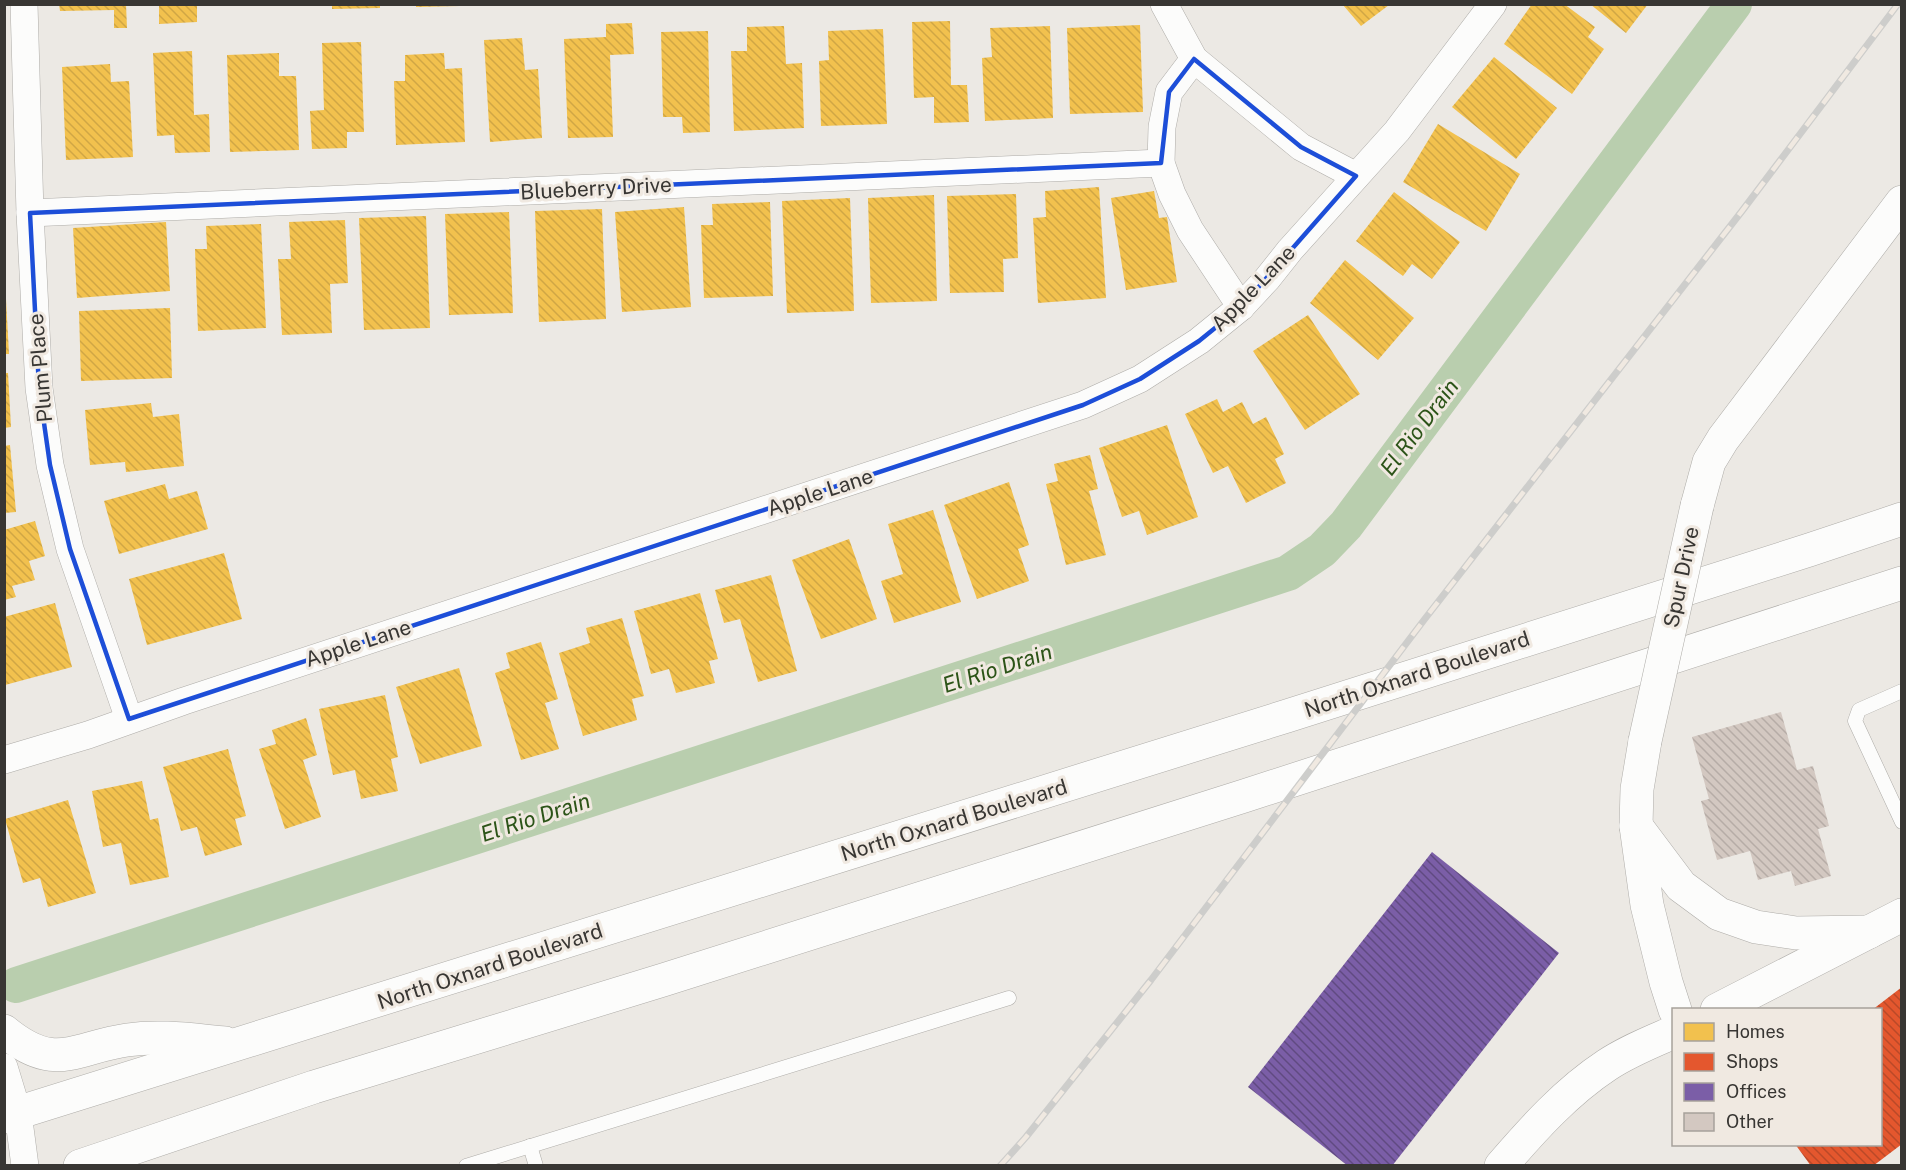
<svg xmlns="http://www.w3.org/2000/svg" width="1906" height="1170" viewBox="0 0 1906 1170" font-family="'Public Sans',sans-serif">
  <style>
    .homes { fill: url(#homes-back-hatch) }
    .shops { fill: url(#shops-back-hatch) }
    .offices { fill: url(#offices-back-hatch) }
    .lines { fill: none; stroke-linecap: round; stroke-linejoin: round }
    .canal { stroke: #b9ceae; stroke-width: 36 }
    .building { fill: url(#building-back-hatch) }
    .service-casing { stroke: #aeaca8; stroke-width: 15 }
    .minor-casing { stroke: #aeaca8; stroke-width: 28 }
    .tertiary-casing { stroke: #aeaca8; stroke-width: 34 }
    .primary-casing { stroke: #aeaca8; stroke-width: 34 }
    .service { stroke: #fcfcfb; stroke-width: 14 }
    .minor { stroke: #fcfcfb; stroke-width: 27 }
    .tertiary { stroke: #fcfcfb; stroke-width: 33 }
    .primary { stroke: #fcfcfb; stroke-width: 33 }
    .rail-casing { stroke: #cdcdcb; stroke-width: 7 }
    .rail { stroke: #f0e9e1; stroke-width: 4.5; stroke-dasharray: 14; stroke-linecap: butt }
    .tertiary-bridge-casing { stroke: #aeaca8; stroke-width: 34; stroke-linecap: butt }
    .tertiary-bridge { stroke: #fcfcfb; stroke-width: 33 }
    .marked { fill: none; stroke: #1d4ed8; stroke-width: 4.5; stroke-linejoin: round }
    .labels { text-anchor: middle; dominant-baseline: central; stroke-width: 6; stroke-linejoin: round; paint-order: stroke }
    .street-label { font-size: 21px; fill: #383633; stroke: #f0e9e1 }
    .water-label { font-size: 22px; font-style: italic; fill: #2c5418; stroke: #f0e9e1 }
  </style>
  <defs>
    <pattern id="homes-back-hatch" width="6" height="6" patternUnits="userSpaceOnUse" patternTransform="scale(1.5)"><rect width="6" height="6" fill="#f2c14e"/><path d="M-1 5l2 2M0 0l6 6M5-1l2 2" fill="none" stroke="#d0a645"/></pattern>
    <pattern id="shops-back-hatch" width="6" height="6" patternUnits="userSpaceOnUse" patternTransform="scale(1.5)"><rect width="6" height="6" fill="#e4572e"/><path d="M-1 5l2 2M0 0l6 6M5-1l2 2" fill="none" stroke="#ba4928"/></pattern>
    <pattern id="offices-back-hatch" width="6" height="6" patternUnits="userSpaceOnUse" patternTransform="scale(1.5)"><rect width="6" height="6" fill="#7b5ea7"/><path d="M-1 5l2 2M0 0l6 6M5-1l2 2" fill="none" stroke="#604a81"/></pattern>
    <pattern id="building-back-hatch" width="6" height="6" patternUnits="userSpaceOnUse" patternTransform="scale(1.5)"><rect width="6" height="6" fill="#d3c8c1"/><path d="M-1 5l2 2M0 0l6 6M5-1l2 2" fill="none" stroke="#b6aca6"/></pattern>
  </defs>
  <rect width="100%" height="100%" fill="#ece9e4"/>
  <g class="homes">
    <path d="M59 4H126L127 28H114V10L60 11Z"/>
    <path d="M159 4H197V22L159 24Z"/>
    <path d="M332 4H380V8L332 9Z"/>
    <path d="M416 4H460V6L416 7Z"/>
    <path d="M1532 4H1564L1595 27 1588 37 1604 49 1572 94 1504 44Z"/>
    <path d="M1590 4H1648L1626 33Z"/>
    <path d="M1343 5H1389L1361 26Z"/>
    <path d="M950 21 951 85H967L969 122 934 123V97L914 98 912 22Z"/>
    <path d="M632 23 634 54 610 55 613 137 568 138 564 39 606 37V24Z"/>
    <path d="M1140 25 1143 112 1070 114 1067 28Z"/>
    <path d="M784 26 786 64 802 63 804 128 734 131 731 51H747V27Z"/>
    <path d="M1050 26 1053 118 985 121 982 58 992 57 990 28Z"/>
    <path d="M883 29 887 124 821 126 819 61 829 60 828 31Z"/>
    <path d="M708 31 710 132 683 133 682 117H663L661 32Z"/>
    <path d="M522 38 525 70 538 69 542 138 490 142 484 40Z"/>
    <path d="M361 42 364 132H347V148L312 149 310 111 324 110 322 43Z"/>
    <path d="M192 51 194 115 209 114 210 152 175 153 174 135 157 136 153 53Z"/>
    <path d="M279 53V76H296L299 150 230 152 227 55Z"/>
    <path d="M444 53 445 69 462 68 465 142 396 145 394 81H405V55Z"/>
    <path d="M1494 57 1557 108 1516 159 1452 107Z"/>
    <path d="M110 64 111 82 129 81 133 157 66 160 62 67Z"/>
    <path d="M1438 124 1520 174 1486 231 1403 182Z"/>
    <path d="M1099 187 1106 298 1038 303 1033 218 1046 217 1045 191Z"/>
    <path d="M1154 191 1159 218 1167 217 1177 282 1126 290 1111 198Z"/>
    <path d="M1394 192 1460 242 1432 279 1412 264 1403 276 1356 241Z"/>
    <path d="M1016 194 1018 258 1003 259 1004 292 950 293 947 196Z"/>
    <path d="M934 195 937 301 871 303 868 198Z"/>
    <path d="M850 198 854 311 787 313 782 201Z"/>
    <path d="M770 202 773 296 704 298 701 225H713L712 204Z"/>
    <path d="M684 207 691 307 622 312 615 212Z"/>
    <path d="M602 209 606 319 539 322 535 211Z"/>
    <path d="M509 212 513 313 449 315 445 214Z"/>
    <path d="M426 216 430 328 364 330 359 218Z"/>
    <path d="M345 220 348 283 330 284 332 333 282 335 278 259H291L289 222Z"/>
    <path d="M166 222 170 291 77 298 73 228Z"/>
    <path d="M261 224 266 328 198 331 195 249H207L206 226Z"/>
    <path d="M1345 260 1414 318 1378 360 1310 303Z"/>
    <path d="M4 299H6L9 354H4Z"/>
    <path d="M170 308 172 378 81 381 79 311Z"/>
    <path d="M1308 315 1360 394 1305 430 1253 351Z"/>
    <path d="M4 373H8L11 427 4 428Z"/>
    <path d="M1217 399 1223 412 1242 402 1253 424 1266 417 1284 454 1275 459 1286 483 1246 503 1228 466 1213 473 1185 414Z"/>
    <path d="M151 403 153 417 179 414 184 466 126 472 125 462 90 465 85 410Z"/>
    <path d="M1167 425 1198 517 1147 535 1139 511 1122 517 1099 448Z"/>
    <path d="M10 445 16 512 4 513V446Z"/>
    <path d="M1090 455 1098 489 1089 491 1106 555 1066 565 1046 484 1058 481 1054 464Z"/>
    <path d="M1009 482 1029 545 1018 549 1029 581 977 599 944 505Z"/>
    <path d="M165 484 169 499 197 491 208 529 119 554 104 501Z"/>
    <path d="M933 510 961 602 894 623 881 581 903 574 888 524Z"/>
    <path d="M35 521 45 556 29 561 35 580 12 586 16 597 4 600V530Z"/>
    <path d="M849 539 877 619 821 639 792 560Z"/>
    <path d="M224 553 242 619 147 645 129 579Z"/>
    <path d="M771 575 797 671 758 682 740 619 724 623 715 590Z"/>
    <path d="M700 593 718 659 709 661 715 683 676 693 669 669 651 674 634 611Z"/>
    <path d="M55 603 72 667 5 685 4 617Z"/>
    <path d="M622 618 644 696 632 699 637 720 583 736 559 653 590 643 586 628Z"/>
    <path d="M541 642 558 699 545 703 559 749 521 760 495 673 510 668 506 653Z"/>
    <path d="M459 668 482 746 420 764 396 687Z"/>
    <path d="M385 695 398 757 391 759 398 791 361 799 355 770 333 775 319 709Z"/>
    <path d="M306 718 317 755 303 760 321 817 285 829 259 749 276 744 272 730Z"/>
    <path d="M228 749 246 816 235 819 242 845 205 856 197 827 181 831 163 767Z"/>
    <path d="M142 781 150 820 158 818 169 877 130 885 121 843 103 847 92 791Z"/>
    <path d="M68 800 96 893 48 907 40 878 23 883 5 819Z"/>
  </g>
  <path class="shops" d="M1902 987V1144L1873 1166H1811L1795 1144H1880V1010H1872Z"/>
  <path class="offices" d="M1432 852 1559 953 1392 1166H1348L1248 1087Z"/>
  <g class="lines">
    <path class="canal" d="M16 985 1288 573 1322 550 1346 525 1734 4"/>
  </g>
  <path class="building" d="M1781 712 1797 770 1813 766 1829 826 1818 829 1831 876 1795 886 1791 871 1758 880 1750 851 1717 860 1701 801 1709 799 1692 737Z"/>
  <g class="lines">
    <defs>
      <g id="service">
        <path d="M1902 691 1859 710 1855 721 1902 822"/>
        <path d="M530 1146 536 1166"/>
        <path d="M466 1166 1009 998"/>
      </g>
      <g id="minor">
        <path d="M24 4 30 213 39 388 50 465 70 549 129 719"/>
        <path d="M1164 4 1194 59 1301 147 1356 176"/>
        <path d="M1194 59 1169 92 1162 127 1161 163 1172 194 1190 230 1241 307"/>
        <path d="M30 213 1161 163"/>
        <path d="M4 760 88 735 184 701 1083 405 1140 379 1199 341 1241 307 1267 279 1290 250 1397 131 1493 4"/>
        <path d="M4 1067 18 1113 25 1166"/>
      </g>
      <g id="tertiary">
        <path d="M1697 506 1709 462 1723 439 1902 202"/>
        <path d="M1645 741 1637 789 1636 826 1647 905 1666 982 1675 1010"/>
        <path d="M1636 826 1681 886 1719 914 1756 927 1796 933 1869 932"/>
        <path d="M1717 1010 1902 915"/>
        <path d="M1501 1166C1533 1129 1566 1092 1607 1065 1628 1051 1651 1042 1674 1032"/>
      </g>
      <g id="primary">
        <path d="M4 1031C55 1073 73 1048 127 1040 160 1035 192 1040 225 1043"/>
        <path d="M4 1117 1287 716 1809 550 1902 519"/>
        <path d="M80 1166 314 1087 663 980 1244 796 1902 583"/>
      </g>
    </defs>
    <use href="#service" class="service-casing"/>
    <use href="#minor" class="minor-casing"/>
    <use href="#tertiary" class="tertiary-casing"/>
    <use href="#primary" class="primary-casing"/>
    <use href="#service" class="service"/>
    <use href="#minor" class="minor"/>
    <use href="#tertiary" class="tertiary"/>
    <use href="#primary" class="primary"/>
    <defs>
      <path id="rail" d="M1000 1166 1026 1137 1151 980 1424 620 1742 211 1898 4"/>
    </defs>
    <use href="#rail" class="rail-casing"/>
    <use href="#rail" class="rail"/>
    <defs>
      <path id="tertiary-bridge" d="M1645 741 1697 506"/>
    </defs>
    <use href="#tertiary-bridge" class="tertiary-bridge-casing"/>
    <use href="#tertiary-bridge" class="tertiary-bridge"/>
  </g>
  <path class="marked" d="M1194 59 1301 147 1356 176 1241 307 1199 341 1140 379 1083 405 129 719 70 549 50 465 39 388 30 213 1161 163 1169 92Z"/>
  <g class="labels">
    <g class="street-label">
      <text transform="translate(596 188) rotate(-3)">Blueberry Drive</text>
      <text transform="translate(1253 288) rotate(-46)">Apple Lane</text>
      <text transform="translate(40 368) rotate(-95)">Plum Place</text>
      <text transform="translate(820 492) rotate(-18)">Apple Lane</text>
      <text transform="translate(1681 577) rotate(-78)">Spur Drive</text>
      <text transform="translate(358 643) rotate(-18)">Apple Lane</text>
      <text transform="translate(1417 674) rotate(-18)">North Oxnard Boulevard</text>
      <text transform="translate(954 820) rotate(-17)">North Oxnard Boulevard</text>
      <text transform="translate(490 966) rotate(-18)">North Oxnard Boulevard</text>
    </g>
    <g class="water-label">
      <text transform="translate(1419 427) rotate(-53)">El Rio Drain</text>
      <text transform="translate(997 668) rotate(-18)">El Rio Drain</text>
      <text transform="translate(535 817) rotate(-18)">El Rio Drain</text>
    </g>
  </g>
  <rect width="1906" height="1170" fill="none" stroke="#383633" stroke-width="12"/>
  <rect x="1672" y="1008" width="210" height="138" fill="#f0e9e1" stroke="#a6a19b" stroke-width="1.5"/>
  <rect x="1684" y="1023" width="30" height="18" fill="#f2c14e" stroke="#a6a19b" stroke-width="1.5"/>
  <text x="1726" y="1038" font-size="18" fill="#383633">Homes</text>
  <rect x="1684" y="1053" width="30" height="18" fill="#e4572e" stroke="#a6a19b" stroke-width="1.5"/>
  <text x="1726" y="1068" font-size="18" fill="#383633">Shops</text>
  <rect x="1684" y="1083" width="30" height="18" fill="#7b5ea7" stroke="#a6a19b" stroke-width="1.5"/>
  <text x="1726" y="1098" font-size="18" fill="#383633">Offices</text>
  <rect x="1684" y="1113" width="30" height="18" fill="#d3c8c1" stroke="#a6a19b" stroke-width="1.5"/>
  <text x="1726" y="1128" font-size="18" fill="#383633">Other</text>
</svg>
